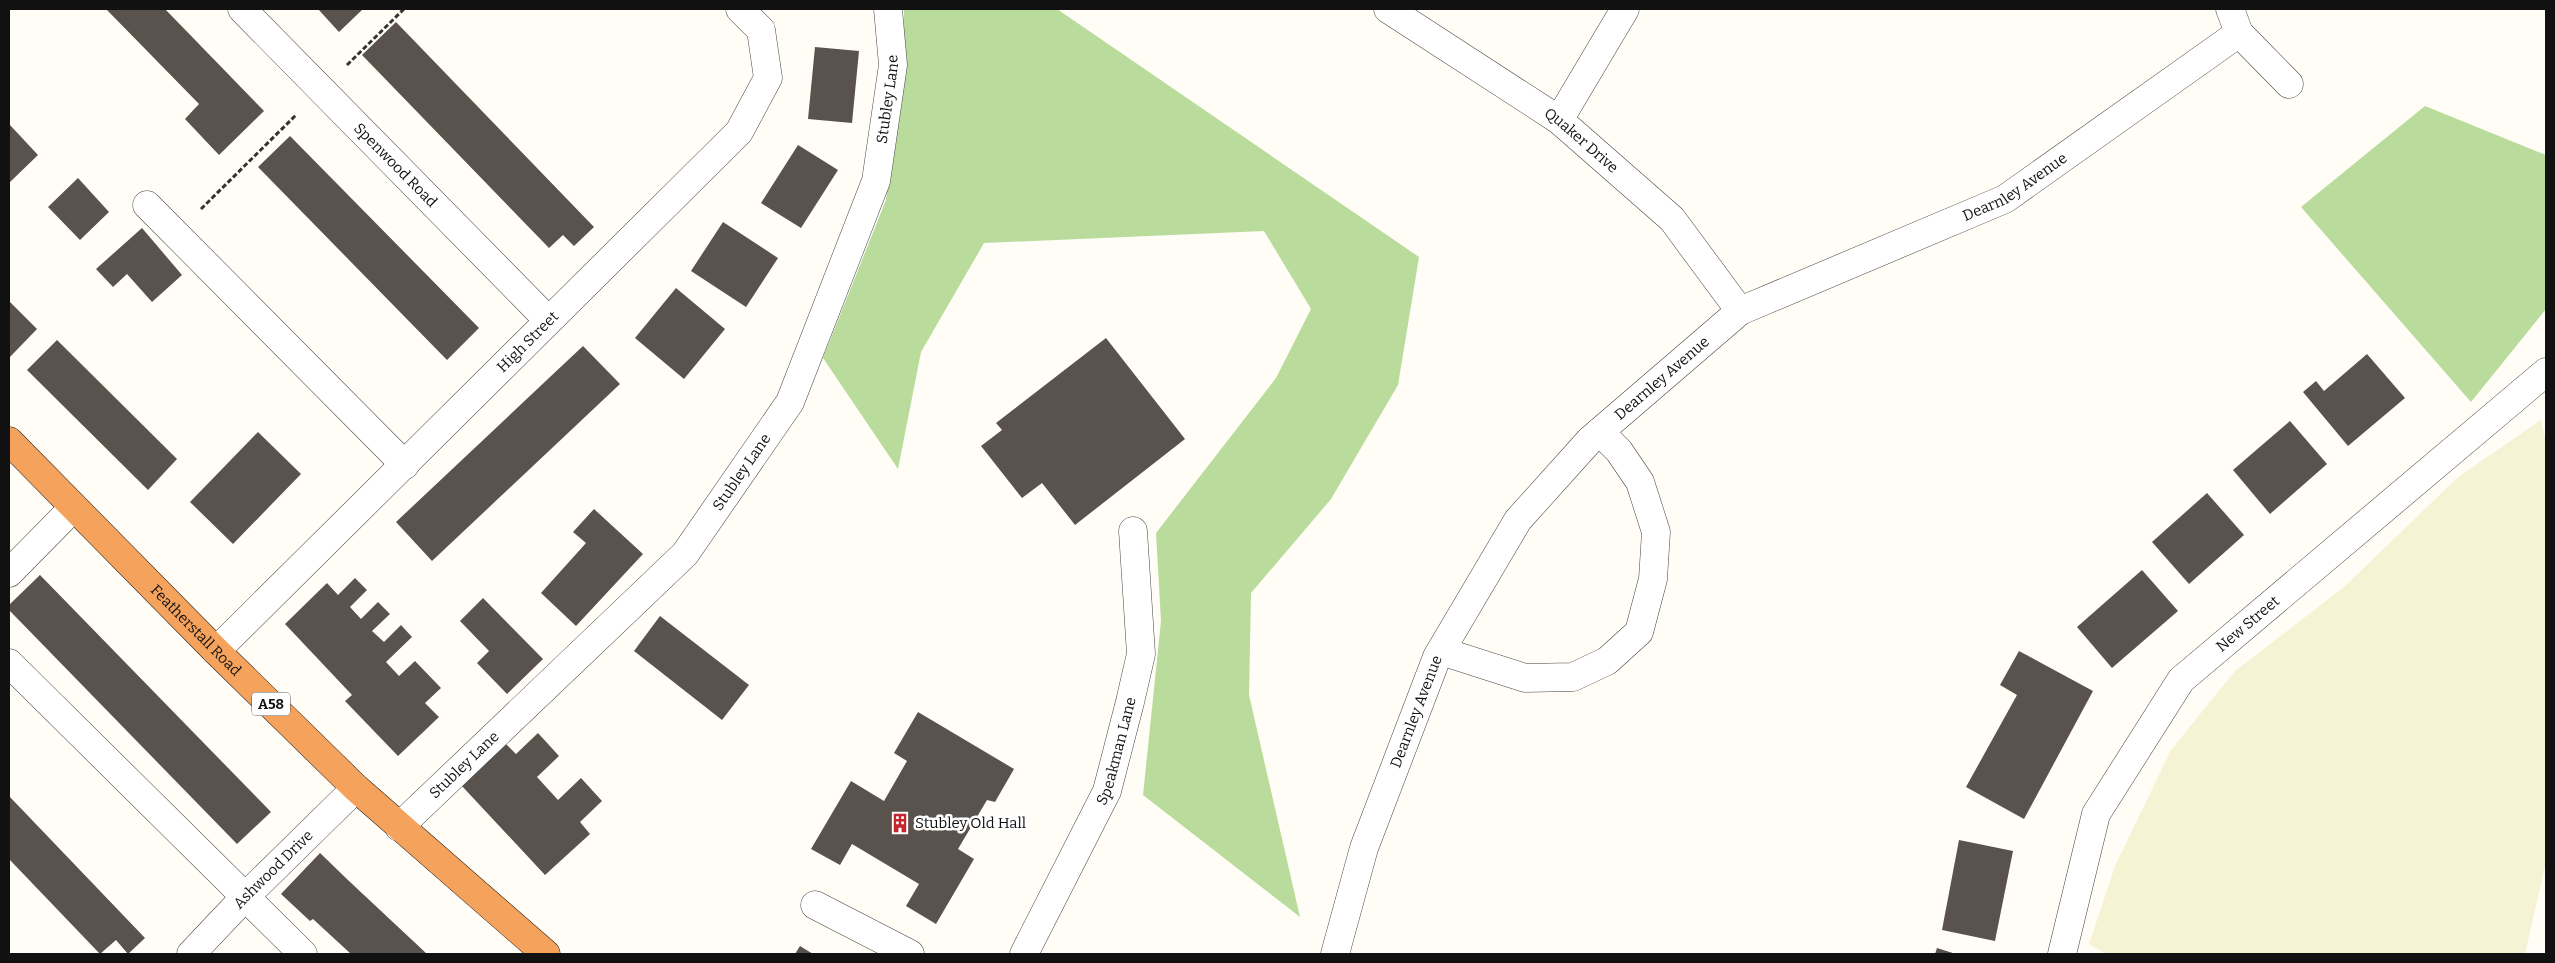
<svg xmlns="http://www.w3.org/2000/svg" width="2555" height="963" viewBox="0 0 2555 963" font-family="Bitter,serif">
  <style>
    .farmland { fill: #f6f3d4 }
    .forest { fill: #b9dc9c }
    .building { fill: #5a524d }
    .lines { fill: none; stroke-linecap: round; stroke-linejoin: round }
    .minor-casing { stroke: #444; stroke-width: 29 }
    .highway-casing { stroke: #222; stroke-width: 29 }
    .path { stroke: #333; stroke-width: 3; stroke-dasharray: 5 2.5; stroke-linecap: butt }
    .minor { stroke: #fff; stroke-width: 28 }
    .highway { stroke: #f5a25d; stroke-width: 28 }
    .labels { text-anchor: middle; dominant-baseline: central; stroke-width: 5; stroke-linejoin: round; paint-order: stroke }
    .shield { fill: #fff; stroke: #585858; stroke-width: 1 }
    .shield-label { font-size: 14px; font-weight: bold; fill: #111 }
    .street-label { font-size: 15px; fill: #111; stroke: #fff }
    .poi-label { font-size: 15px; fill: #111; stroke: #fff; text-anchor: start }
  </style>
  <rect width="100%" height="100%" fill="#fffdf5"/>
  <path class="farmland" d="M2541 420 2546 442V862L2525 954H2106L2089 944 2115 866 2171 750 2235 671 2344 587 2458 477Z"/>
  <g class="forest">
    <path d="M904 9H1057L1419 257 1398 385 1331 499 1251 593 1249 695 1300 917 1143 795 1161 621 1156 533 1276 378 1311 309 1264 231 984 243 921 352 898 469 823 358 886 200 903 48Z"/>
    <path d="M2425 106 2546 155V309L2471 402 2301 207Z"/>
  </g>
  <g class="building">
    <path d="M106 9H165L264 111 219 155 185 119 199 104Z"/>
    <path d="M318 9H363L339 32Z"/>
    <path d="M396 22 594 227 574 246 563 235 549 248 362 55Z"/>
    <path d="M815 47 859 51 852 123 808 119Z"/>
    <path d="M9 124 38 155 9 183Z"/>
    <path d="M290 136 479 328 447 360 258 167Z"/>
    <path d="M798 145 838 170 801 228 761 203Z"/>
    <path d="M78 178 109 212 80 240 48 207Z"/>
    <path d="M723 222 778 258 746 307 691 271Z"/>
    <path d="M142 228 182 275 152 302 127 274 113 287 96 269Z"/>
    <path d="M676 288 725 329 684 379 635 338Z"/>
    <path d="M9 301 37 329 9 358Z"/>
    <path d="M1106 338 1185 439 1075 525 1042 483 1022 498 981 446 1002 430 996 423Z"/>
    <path d="M57 340 177 459 148 490 27 370Z"/>
    <path d="M583 346 620 384 432 561 396 522Z"/>
    <path d="M2367 354 2405 398 2348 446 2303 392 2316 381 2324 391Z"/>
    <path d="M2290 421 2327 464 2270 514 2233 470Z"/>
    <path d="M258 432 301 474 233 544 190 502Z"/>
    <path d="M2207 493 2244 535 2189 584 2152 542Z"/>
    <path d="M594 509 643 554 576 626 541 593 586 543 573 532Z"/>
    <path d="M2142 570 2178 611 2112 668 2077 627Z"/>
    <path d="M40 575 271 812 237 844 9 610V605Z"/>
    <path d="M355 578 367 590 350 607 361 619 378 602 390 614 372 631 384 642 401 625 412 637 386 662 399 676 415 661 441 688 425 703 439 717 398 756 345 701 352 695 285 624 327 583 338 595Z"/>
    <path d="M483 598 543 659 507 694 477 663 489 651 460 621Z"/>
    <path d="M660 616 749 685 722 720 634 651Z"/>
    <path d="M2019 651 2093 691 2024 819 1966 787 2017 695 2000 685Z"/>
    <path d="M918 712 1014 769 995 802 987 800 958 849 974 859 936 924 906 906 919 884 852 844 840 865 811 849 851 781 884 801 907 761 894 753Z"/>
    <path d="M538 733 559 756 537 777 558 800 581 778 602 801 580 822 590 834 545 875 461 785 505 743 516 754Z"/>
    <path d="M9 796 145 938 128 954 116 940 100 954 9 859Z"/>
    <path d="M1959 840 2013 851 1995 941 1942 930Z"/>
    <path d="M320 853 349 881 427 954H351L313 919 310 921 281 894Z"/>
    <path d="M800 946 813 954H795Z"/>
    <path d="M1937 948 1956 954H1935Z"/>
  </g>
  <g class="lines">
    <defs>
      <g id="minor">
        <path id="s1" d="M242 9 548 320"/>
        <path id="s2" d="M1388 9 1559 120 1672 219 1740 311"/>
        <path d="M2230 9 2239 33 2289 84"/>
        <path d="M1559 120 1625 9"/>
        <path d="M147 205 405 465"/>
        <path d="M9 573 74 507"/>
        <path id="s3" d="M216 651 739 132 768 78 761 30 740 9"/>
        <path d="M1441 651 1525 678 1573 677 1607 661 1639 632 1653 579 1656 532 1640 482 1619 451 1600 432"/>
        <path d="M9 663 303 954"/>
        <path id="s4" d="M399 827 685 554 790 402 876 181 893 65 888 9"/>
        <path d="M815 905 910 954"/>
        <path id="s5" d="M191 954 244 898 356 788"/>
        <path id="s6" d="M1024 954 1107 791 1130 702 1141 654 1133 531"/>
        <path id="s7" d="M1335 954 1364 848 1437 657 1518 520 1590 440 1740 311 2005 199 2239 33"/>
        <path id="s8" d="M2062 954 2096 814 2181 680 2546 372"/>
      </g>
      <g id="highway">
        <path id="s9" d="M9 441 216 651 356 788 546 954"/>
      </g>
    </defs>
    <use href="#minor" class="minor-casing"/>
    <use href="#highway" class="highway-casing"/>
    <g class="path">
      <path d="M347 65 404 9"/>
      <path d="M201 209 296 115"/>
    </g>
    <use href="#minor" class="minor"/>
    <use href="#highway" class="highway"/>
  </g>
  <defs>
    <symbol id="building-bare" viewBox="-9 -9 18 18"><path d="M-4-6H4V6H1V3H-1V6H-4ZM-2.5-4.3h1.7v1.8h-1.7ZM.8-4.3h1.7v1.8H.8ZM-2.5-1h1.7V.8h-1.7ZM.8-1h1.7V.8H.8Z" fill="#c4262e" stroke="#fff" stroke-width="2.5" paint-order="stroke"/></symbol>
  </defs>
  <g fill-rule="evenodd">
    <use href="#building-bare" x="886" y="809" width="28" height="28"/>
  </g>
  <g class="labels">
    <rect class="shield" x="252" y="692.5" width="38" height="23" rx="4"/>
    <g class="shield-label">
      <text x="271" y="704">A58</text>
    </g>
    <g class="street-label">
      <text stroke="none"><textPath href="#s4" startOffset="900">Stubley Lane</textPath></text>
      <text stroke="none"><textPath href="#s2" startOffset="234">Quaker Drive</textPath></text>
      <text stroke="none"><textPath href="#s1" startOffset="219">Spenwood Road</textPath></text>
      <text stroke="none"><textPath href="#s7" startOffset="1081">Dearnley Avenue</textPath></text>
      <text stroke="none"><textPath href="#s3" startOffset="439">High Street</textPath></text>
      <text stroke="none"><textPath href="#s7" startOffset="676">Dearnley Avenue</textPath></text>
      <text stroke="none"><textPath href="#s4" startOffset="495">Stubley Lane</textPath></text>
      <text stroke="none"><textPath href="#s8" startOffset="390">New Street</textPath></text>
      <text stroke="none"><textPath href="#s9" startOffset="266">Featherstall Road</textPath></text>
      <text stroke="none"><textPath href="#s7" startOffset="256">Dearnley Avenue</textPath></text>
      <text stroke="none"><textPath href="#s6" startOffset="224">Speakman Lane</textPath></text>
      <text stroke="none"><textPath href="#s4" startOffset="90">Stubley Lane</textPath></text>
      <text stroke="none"><textPath href="#s5" startOffset="118">Ashwood Drive</textPath></text>
    </g>
    <g class="poi-label">
      <text x="915" y="823">Stubley Old Hall</text>
    </g>
  </g>
  <rect width="2555" height="963" fill="none" stroke="#111111" stroke-width="20"/>
</svg>
